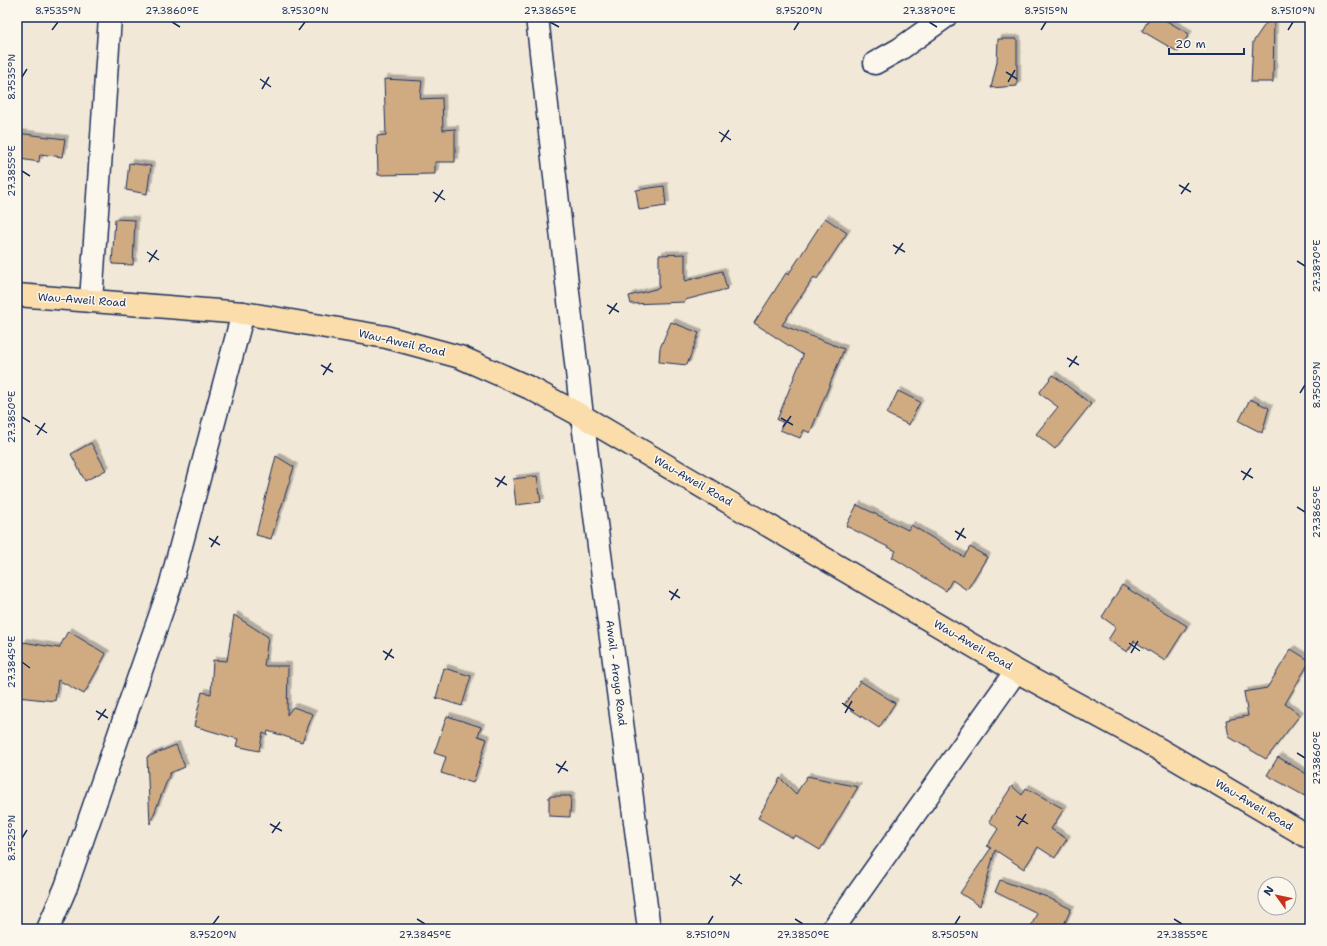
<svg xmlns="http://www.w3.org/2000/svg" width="1327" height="946" viewBox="0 0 1327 946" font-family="'Shantell Sans',sans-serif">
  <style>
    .building { fill: #d0ab82; stroke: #1b2f5e; filter: url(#shadow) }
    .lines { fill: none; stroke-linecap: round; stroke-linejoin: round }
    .street-casing { stroke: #1b2f5e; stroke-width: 25 }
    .secondary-casing { stroke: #1b2f5e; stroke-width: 25 }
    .primary-casing { stroke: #1b2f5e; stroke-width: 25 }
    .street { stroke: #fbf7ec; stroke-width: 22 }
    .secondary { stroke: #fbf7ec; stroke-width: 22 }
    .primary { stroke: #faddab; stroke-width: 22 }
    .ticks { fill: none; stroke: #1b2f5e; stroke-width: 1.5 }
    .labels { text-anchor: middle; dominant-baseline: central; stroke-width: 3; stroke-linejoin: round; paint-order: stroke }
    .street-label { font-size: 11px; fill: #1b2f5e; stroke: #fbf7ec }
    .neatline { fill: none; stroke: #1b2f5e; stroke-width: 1.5 }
    .ticks-label { font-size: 10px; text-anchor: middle; fill: #1b2f5e }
  </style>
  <defs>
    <filter id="shadow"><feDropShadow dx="3.5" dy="-3.5" stdDeviation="0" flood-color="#0004"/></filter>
  </defs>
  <rect width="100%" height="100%" fill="#f2e8d7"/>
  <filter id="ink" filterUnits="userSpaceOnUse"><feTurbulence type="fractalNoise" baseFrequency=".025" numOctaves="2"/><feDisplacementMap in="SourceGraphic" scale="8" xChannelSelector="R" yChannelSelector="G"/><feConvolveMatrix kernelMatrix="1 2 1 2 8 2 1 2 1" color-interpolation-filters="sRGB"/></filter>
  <g filter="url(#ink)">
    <g class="building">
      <path d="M1150 17H1160L1189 34 1178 52 1142 31Z"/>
      <path d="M1270 17H1274L1273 82H1251L1253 42Z"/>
      <path d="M998 39H1017V86L991 88 997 62Z"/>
      <path d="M384 79 422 81 420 99 442 98 443 130 455 129V162H435V174L378 175 377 136 386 135Z"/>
      <path d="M17 133 65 139 62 157 40 154 39 162 20 159 21 152 17 151Z"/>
      <path d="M129 163 151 166 147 194 126 190Z"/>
      <path d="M664 186 666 206 639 210 636 190Z"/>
      <path d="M825 218 847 233 817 279 814 277 782 325 844 349 810 433 804 430 800 438 780 430 783 422 777 420 803 355 754 323 786 273 788 275Z"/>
      <path d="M115 219 135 220 133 265 112 264Z"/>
      <path d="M685 254V281L722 271 727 289 685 300V302L631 304 629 296 659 288V255Z"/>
      <path d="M671 322 699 333 687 365 659 362 660 348Z"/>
      <path d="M1053 375 1091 404 1055 449 1036 434 1058 407 1039 393Z"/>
      <path d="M898 391 920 402 909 425 887 414Z"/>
      <path d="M1250 399 1269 408 1262 433 1239 421Z"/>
      <path d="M91 443 106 470 85 481 71 454Z"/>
      <path d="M276 456 294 467 271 539 256 535Z"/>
      <path d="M537 476 541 502 516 505 513 479Z"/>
      <path d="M857 505 908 530 911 525 964 557 970 547 987 557 967 590 952 580 946 591 892 557 896 551 846 526Z"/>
      <path d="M1122 585 1187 626 1165 661 1134 641 1127 652 1108 640 1116 627 1102 617Z"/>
      <path d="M234 615 268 637 264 666H288L287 715 293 707 313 714 302 742 268 731 267 735 263 733 259 751 236 746 238 739 194 726 202 692 211 694 213 660 227 661Z"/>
      <path d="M68 631 106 654 84 694 58 680 55 701 17 697V678L23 642 59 648Z"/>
      <path d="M1291 649 1310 661 1285 704 1300 715 1266 759 1229 737 1226 720 1248 716 1244 692 1267 688Z"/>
      <path d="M444 668 471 676 462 706 436 698Z"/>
      <path d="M860 681 895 703 879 728 844 705Z"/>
      <path d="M447 716 481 727 478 736 487 739 473 783 441 773 446 757 434 753Z"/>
      <path d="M176 745 185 767 170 773 150 824 147 757Z"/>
      <path d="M1278 757 1310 776V799L1267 775Z"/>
      <path d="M807 776 858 787 820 850 795 835 793 838 758 818 780 778 796 794Z"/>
      <path d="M1012 786 1022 795 1026 788 1064 809 1051 829 1067 839 1055 858 1038 847 1024 869 995 850 980 906 960 893 991 848 987 846 998 829 989 821Z"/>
      <path d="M549 796H571L570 817 549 816Z"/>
      <path d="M1000 880 1047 897 1071 909 1062 929H1030L1037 913 995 892Z"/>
    </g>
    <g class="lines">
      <defs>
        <g id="street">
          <path d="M875 63 900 49 945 17"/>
          <path d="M91 301 110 17"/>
          <path d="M48 929 66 887 170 587 243 313"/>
          <path d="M833 929 1016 671"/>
        </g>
        <path id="secondary" d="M537 17 582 416 649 929"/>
        <path id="primary" d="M17 295 243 313 386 337 460 357 530 388 582 416 1016 671 1145 741 1310 838"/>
      </defs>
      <use href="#street" class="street-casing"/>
      <use href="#secondary" class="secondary-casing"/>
      <use href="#primary" class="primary-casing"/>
      <use href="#street" class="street"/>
      <use href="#secondary" class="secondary"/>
      <use href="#primary" class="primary"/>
    </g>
  </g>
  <path class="ticks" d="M172 22 180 27M550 22 559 27M929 22 937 27M52 30 58 22M299 30 305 22M794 30 799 22M1041 30 1046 22M1288 30 1293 22M1006 72 1017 79M22 77 27 69M260 79 271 87M1008 82 1015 70M262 89 269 77M719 132 731 140M721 142 729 130M22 171 30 176M1179 185 1191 192M433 192 445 200M1181 194 1189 183M435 202 443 190M893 245 905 252M147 252 159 260M895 254 903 243M1297 261 1305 266M149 262 157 250M607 305 619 312M609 314 617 303M1067 358 1079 365M321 365 333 372M1069 367 1077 356M323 375 331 363M1300 393 1305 385M22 417 30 422M781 418 793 425M35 425 47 433M783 427 791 416M37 435 45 423M1241 471 1253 478M495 478 507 485M1243 480 1251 468M497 487 505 476M1297 507 1305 512M955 531 966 538M209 538 220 545M957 540 964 528M211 547 218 536M669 591 680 598M671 600 678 589M1129 643 1140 651M383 651 394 658M1131 653 1138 641M385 660 392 649M22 662 30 668M842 703 854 711M96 711 108 718M845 713 852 701M98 720 106 709M1297 753 1305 758M556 764 568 771M558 773 566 761M1016 816 1028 824M270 824 282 831M1018 826 1026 814M272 833 280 822M22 838 27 830M730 876 742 884M732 886 740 874M417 919 425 924M795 919 803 924M1174 919 1182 924M213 924 219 916M708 924 713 916M955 924 960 916"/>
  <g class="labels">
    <g class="street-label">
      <text transform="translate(82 300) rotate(4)">Wau-Aweil Road</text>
      <text transform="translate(402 343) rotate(13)">Wau-Aweil Road</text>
      <text transform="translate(693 481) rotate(30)">Wau-Aweil Road</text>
      <text transform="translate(973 645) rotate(30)">Wau-Aweil Road</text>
      <text transform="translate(616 673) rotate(83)">Awail - Aroyo Road</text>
      <text transform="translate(1254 805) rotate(31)">Wau-Aweil Road</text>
    </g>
  </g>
  <rect width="1327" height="946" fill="none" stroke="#fbf7ec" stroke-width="44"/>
  <g transform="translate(1277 896) rotate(303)"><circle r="19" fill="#fbf7ec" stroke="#a1a7b3"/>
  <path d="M0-3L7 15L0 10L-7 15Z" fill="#c8321e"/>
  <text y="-6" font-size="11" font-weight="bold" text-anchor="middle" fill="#1b2f5e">N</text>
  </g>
  <path d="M1169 48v6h75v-6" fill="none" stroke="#1b2f5e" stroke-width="2"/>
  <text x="1175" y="48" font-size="12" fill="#1b2f5e" stroke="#fbf7ec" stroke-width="3" paint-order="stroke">20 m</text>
  <rect x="22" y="22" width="1283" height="902" class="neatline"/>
  <g class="ticks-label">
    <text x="58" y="14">8.7535°N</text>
    <text x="172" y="14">27.3860°E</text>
    <text x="305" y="14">8.7530°N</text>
    <text x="550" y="14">27.3865°E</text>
    <text x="799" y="14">8.7520°N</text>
    <text x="929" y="14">27.3870°E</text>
    <text x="1046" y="14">8.7515°N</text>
    <text x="1293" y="14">8.7510°N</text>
    <text transform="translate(11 77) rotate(-90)" y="4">8.7535°N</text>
    <text transform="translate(11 171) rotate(-90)" y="4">27.3855°E</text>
    <text transform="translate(1316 266) rotate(-90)" y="4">27.3870°E</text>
    <text transform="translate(1316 385) rotate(-90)" y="4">8.7505°N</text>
    <text transform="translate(11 417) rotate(-90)" y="4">27.3850°E</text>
    <text transform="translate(1316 512) rotate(-90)" y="4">27.3865°E</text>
    <text transform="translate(11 662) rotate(-90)" y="4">27.3845°E</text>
    <text transform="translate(1316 758) rotate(-90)" y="4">27.3860°E</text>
    <text transform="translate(11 838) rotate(-90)" y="4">8.7525°N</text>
    <text x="213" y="938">8.7520°N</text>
    <text x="425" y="938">27.3845°E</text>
    <text x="708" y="938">8.7510°N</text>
    <text x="803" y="938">27.3850°E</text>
    <text x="955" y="938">8.7505°N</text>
    <text x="1182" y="938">27.3855°E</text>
  </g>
</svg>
